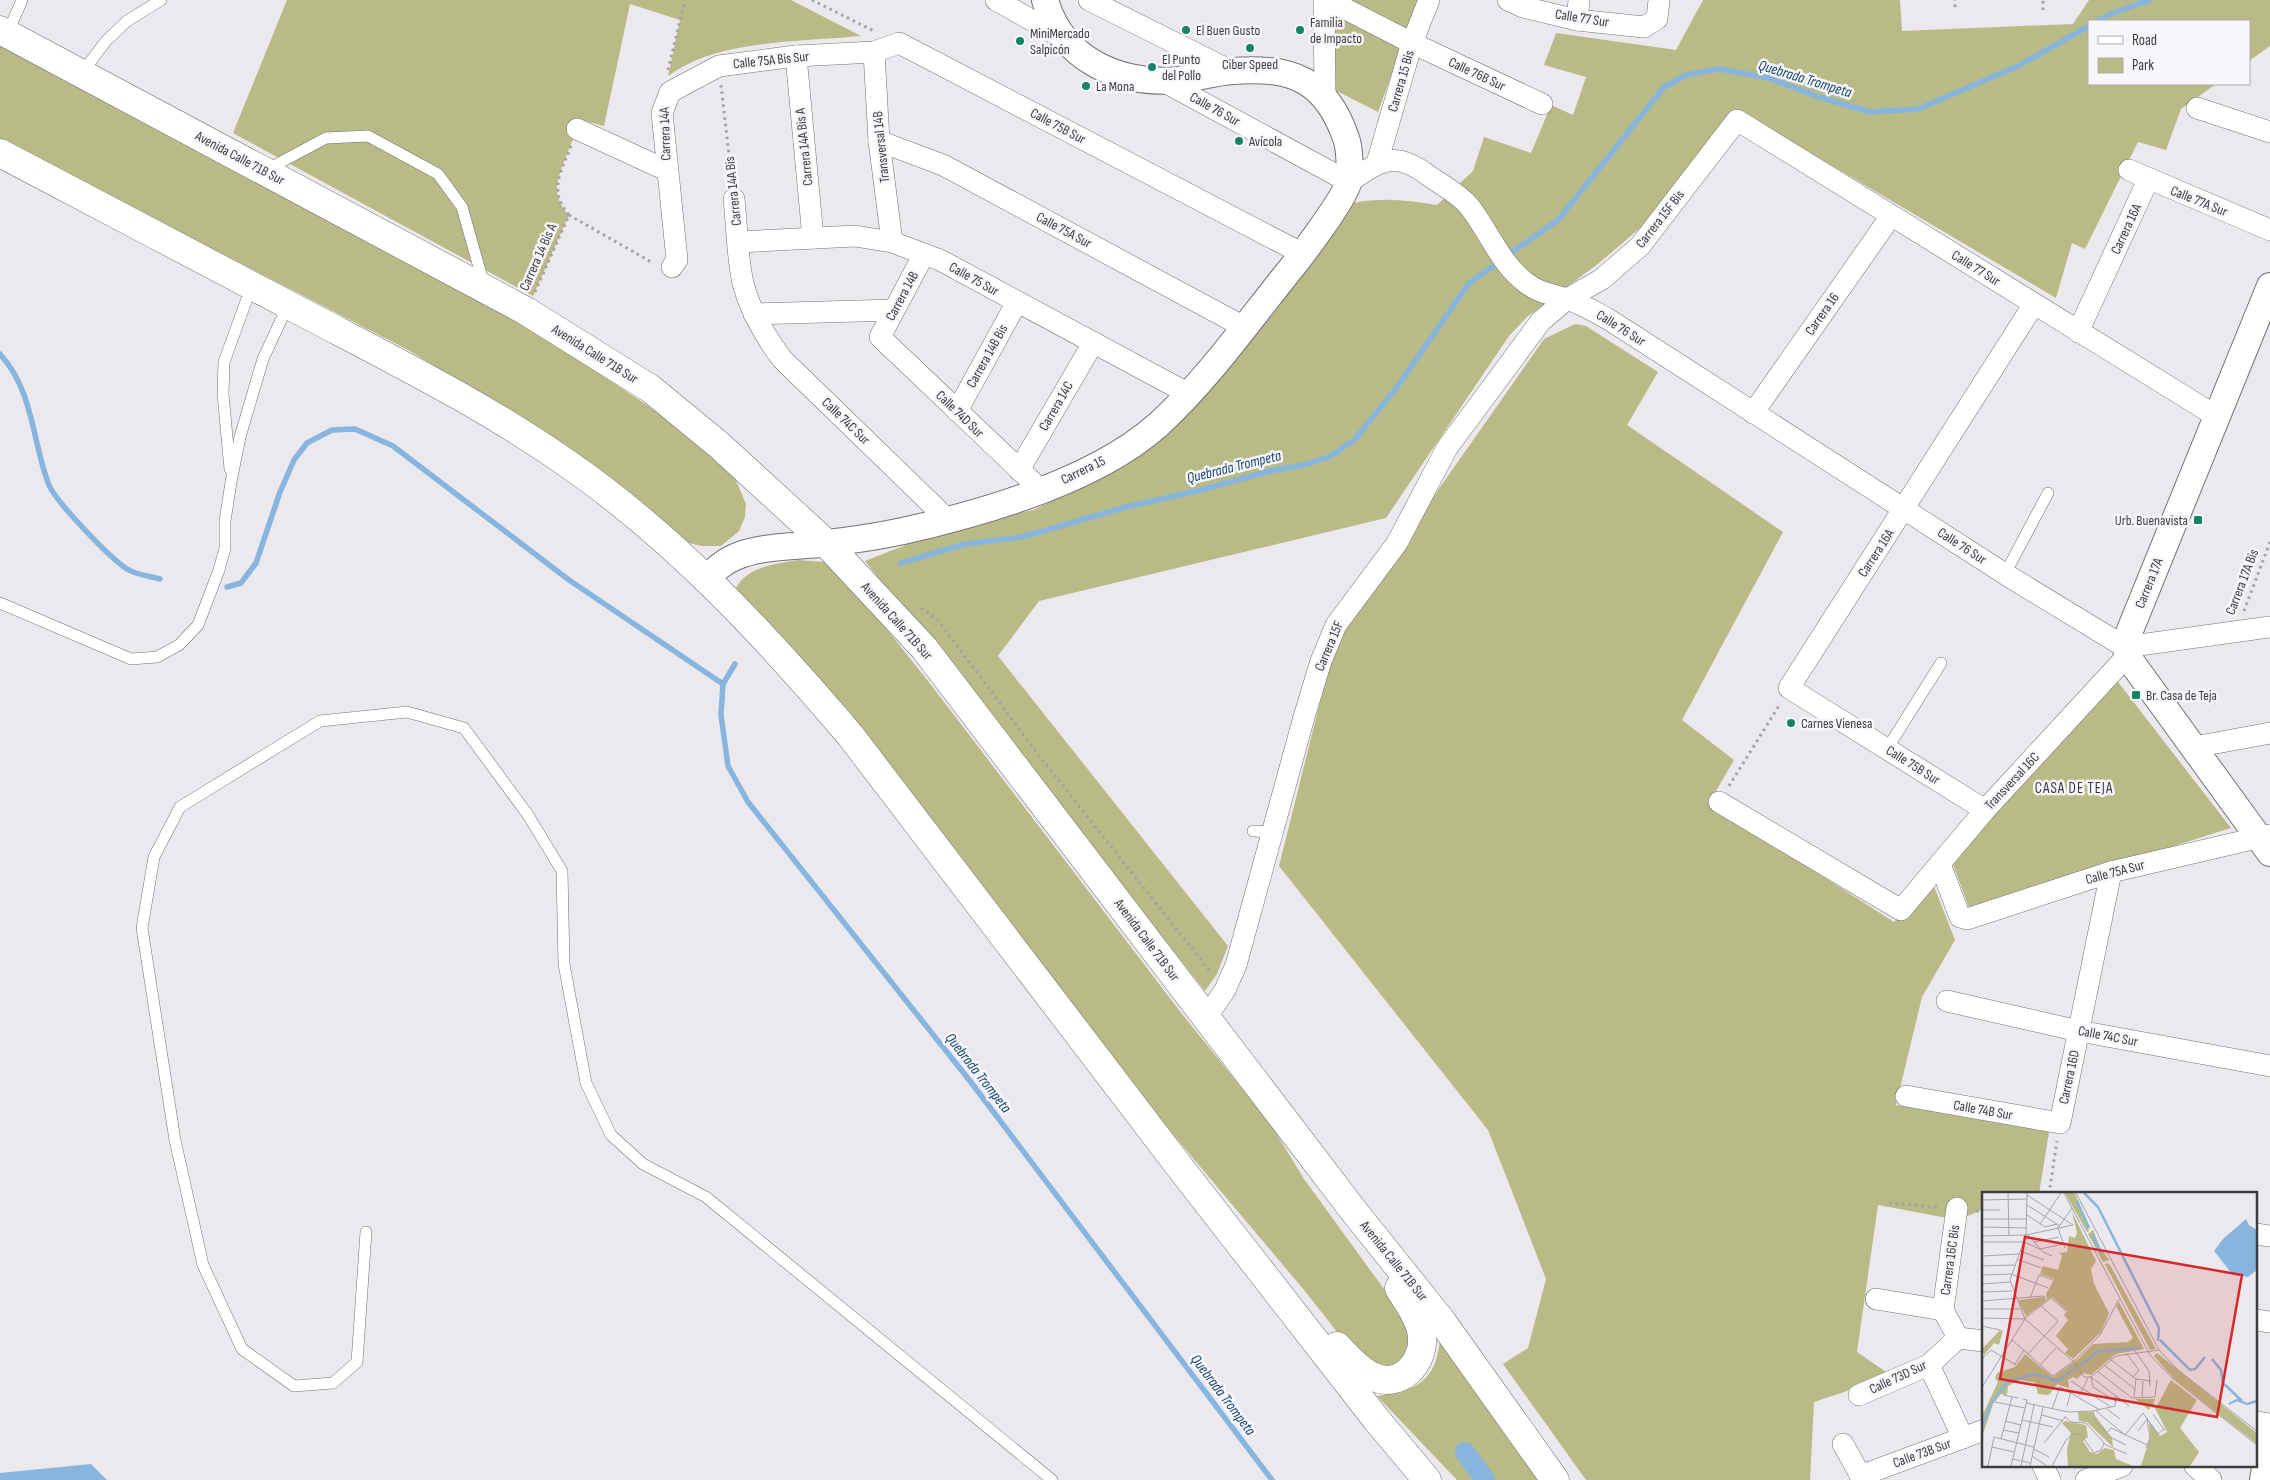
<svg xmlns="http://www.w3.org/2000/svg" width="2270" height="1480" viewBox="0 0 2270 1480" font-family="'Sofia Sans Condensed',sans-serif">
  <style>
    .green { fill: #b8bb85 }
    .water { fill: #87b5de }
    .lines { fill: none; stroke-linecap: round; stroke-linejoin: round }
    .stream { stroke: #87b5de; stroke-width: 5.5 }
    .canal { stroke: #87b5de; stroke-width: 20 }
    .service-casing { stroke: #727075; stroke-width: 12 }
    .minor-casing { stroke: #727075; stroke-width: 22 }
    .tertiary-casing { stroke: #727075; stroke-width: 28 }
    .trunk-casing { stroke: #727075; stroke-width: 29 }
    .path { stroke: #a2a1a4; stroke-width: 3; stroke-dasharray: 2.5 4; stroke-linecap: butt }
    .service { stroke: #fff; stroke-width: 11 }
    .minor { stroke: #fff; stroke-width: 21 }
    .tertiary { stroke: #fff; stroke-width: 26 }
    .trunk { stroke: #fff; stroke-width: 28 }
    .poi-dot { fill: #138564; stroke: #f8f6fb; stroke-width: 2 }
    .labels { text-anchor: middle; dominant-baseline: central; stroke-width: 5; stroke-linejoin: round; paint-order: stroke }
    .street-label { font-size: 14px; fill: #3d3c3e; stroke: #f8f6fb }
    .poi-label { font-size: 14px; fill: #3d3c3e; stroke: #f8f6fb; text-anchor: start }
    .water-label { font-size: 15px; font-style: italic; fill: #12466d; stroke: #f8f6fb }
    .neighbourhood-label { font-size: 15px; letter-spacing: 1px; fill: #3c3a3e; stroke: #f8f6fb }
    .inset-river { fill: none; stroke: #87b5de; stroke-width: 2.5 }
    .inset-road { fill: none; stroke: #a5a4a8; stroke-width: 1 }
    .view { fill: #d62828; fill-opacity: 0.15; stroke: #d62828; stroke-width: 2.5 }
    .inset-edge { fill: none; stroke: #3d3c3e; stroke-width: 2.5 }
  </style>
  <rect width="100%" height="100%" fill="#ebe9ee"/>
  <g class="green">
    <path d="M287 0H791L861 36C801 42 717 39 668 76L680 20 630 4 604 126 582 120C576 132 557 175 557 187 557 199 561 207 569 215L533 296 233 133Z"/>
    <path d="M1334 0H1419L1378 112 1333 89Z"/>
    <path d="M1703 0H1900L1902 31 2073 24 2089 0H2270V46L2249 61V21H2089V84H2216L2181 109 2166 150 2138 142 2085 249 2072 243 2056 298 1741 112 1640 228 1599 263 1527 317 1509 336 1386 518 1039 601 998 656 1228 946 1217 974 1205 991 865 561 944 530 1033 510 1086 485 1191 409 1274 313 1353 203C1382 197 1408 200 1437 205L1473 171 1484 137 1531 153 1551 105 1573 115 1586 77 1544 65 1556 33 1676 50Z"/>
    <path d="M0 42 506 311 663 416 734 476 746 504 745 517 739 531 721 546H701L689 543 646 508 503 408 410 351 0 139Z"/>
    <path d="M1575 324 1586 326 1658 372 1627 425 1783 532 1682 720 1734 760 1709 803 1894 922 1932 881 1955 940 1922 997 1896 1105 2049 1132 2039 1194H1984V1209L1958 1220 1878 1205 1857 1352 1892 1376 1814 1402 1810 1480H1586L1503 1364 1528 1348 1546 1279 1488 1130 1279 866 1333 650 1356 607 1544 339Z"/>
    <path d="M798 560 825 562 869 607 928 681 1182 1014 1270 1123 1304 1179 1405 1318 1411 1350 1392 1368H1380L1353 1352 1304 1290 1171 1132 914 800 849 711 735 591C744 567 775 564 798 560Z"/>
    <path d="M2118 682 2231 828 1970 910 1951 859Z"/>
    <path d="M1440 1339 1544 1480H1457L1377 1396C1417 1390 1436 1382 1440 1339Z"/>
  </g>
  <path class="water" d="M91 1464 107 1480H0V1473Z"/>
  <g class="lines">
    <g class="stream">
      <path d="M2097 21 2113 13 2150 0"/>
      <path d="M1512 252 1558 220 1664 87 1686 75 1719 69 1769 78 1816 96 1870 112 1918 109 2018 66 2089 26"/>
      <path d="M0 354C34 391 32 442 49 485 56 502 111 559 127 569 136 575 150 576 160 579"/>
      <path d="M901 563 965 544 1022 537 1126 507 1201 490 1270 471 1304 465 1331 456 1355 439 1397 387 1469 283 1492 267"/>
      <path d="M227 587 241 583 256 563 280 492 294 460 307 443 332 430 355 429 393 446 569 580 723 684"/>
      <path d="M735 664 723 684 721 715 728 766 748 802 970 1081 1272 1480"/>
    </g>
    <path class="canal" d="M1465 1452 1485 1480"/>
    <defs>
      <g id="service">
        <path d="M7 34 22 0"/>
        <path d="M81 74 106 41 127 21 161 0"/>
        <path d="M266 170 326 138 368 136 438 174 462 207 484 285"/>
        <path d="M230 469 223 394 224 362 252 285"/>
        <path d="M2005 574 2048 493"/>
        <path d="M0 603 131 659 157 657 179 645 198 625 219 570 225 548V521L231 482 240 437 263 359 288 305"/>
        <path d="M1887 749 1941 663"/>
        <path d="M1253 831 1272 832"/>
        <path d="M366 1232 357 1362 333 1383 294 1386 242 1349 203 1265 175 1140 142 928 154 857 180 807 320 721 407 712 464 728 528 815 562 871 564 964 586 1083 611 1135 643 1164 706 1197 1052 1480"/>
      </g>
      <g id="minor">
        <path d="M996 0 1063 38"/>
        <path d="M1089 0 1231 71"/>
        <path d="M1324 0 1325 95"/>
        <path d="M1328 0 1412 43 1542 104"/>
        <path d="M1508 0 1523 7 1577 20 1644 27 1657 19 1659 0"/>
        <path d="M1577 20 1579 0"/>
        <path d="M874 52 879 141 892 242"/>
        <path d="M796 56 813 238"/>
        <path d="M1161 80 1349 182C1381 160 1395 150 1429 176 1443 186 1458 193 1469 206 1488 230 1500 263 1525 282 1538 293 1552 294 1567 299 1582 304 1595 312 1608 319L2005 574 2125 647 2270 627"/>
        <path d="M2197 108 2270 132"/>
        <path d="M577 129 666 170"/>
        <path d="M879 141 943 165 1244 327"/>
        <path d="M1377 163 1412 43 1429 0"/>
        <path d="M2129 170 2270 230"/>
        <path d="M734 199C737 226 737 257 743 283 750 311 765 336 782 359L947 519"/>
        <path d="M739 242 855 236 892 242 940 260 1189 394"/>
        <path d="M924 254 880 337 1041 490"/>
        <path d="M672 267 677 260 662 113 670 92 719 66 796 56 874 52 899 43 1303 254"/>
        <path d="M754 314 894 310"/>
        <path d="M2078 332 2148 180"/>
        <path d="M957 411 1017 302"/>
        <path d="M1753 413 1891 216"/>
        <path d="M1019 470 1093 343"/>
        <path d="M2194 747 2270 733"/>
        <path d="M1719 802 1901 910 1985 810 2127 656"/>
        <path d="M1985 810 1789 688 2034 304"/>
        <path d="M1940 864 1960 917 1967 919 2111 872 2270 835"/>
        <path d="M1947 1001 2079 1031 2270 1066"/>
        <path d="M1206 1018 1225 990 1236 965 1304 717 1321 661 1336 625 1397 543 1447 448 1541 321 1567 299 1602 279 1640 246 1737 120 2216 416"/>
        <path d="M1906 1096 2060 1123 2111 872"/>
        <path d="M1957 1208 1943 1310 1958 1338"/>
        <path d="M2256 1234 2270 1236"/>
        <path d="M1876 1299 1943 1310"/>
        <path d="M2256 1320 2270 1322"/>
        <path d="M1958 1338 1984 1341"/>
        <path d="M1929 1365 1963 1438"/>
        <path d="M1859 1395 1929 1365 1958 1338"/>
        <path d="M2256 1422 2270 1424"/>
        <path d="M1843 1444 1863 1480"/>
        <path d="M2043 1466 2050 1480"/>
        <path d="M2195 1466 2211 1480"/>
        <path d="M1860 1476 1984 1430"/>
        <path d="M2086 1480 2122 1466"/>
      </g>
      <g id="tertiary">
        <path d="M2270 286 2126 640 2127 656 2270 853"/>
        <path d="M706 579C715 570 723 562 735 557 760 546 791 547 819 544 847 541 875 537 903 531 983 513 1097 480 1159 424 1206 381 1245 326 1285 276 1298 260 1346 198 1349 180 1350 169 1350 149 1346 138 1326 80 1292 66 1233 71 1215 72 1197 78 1179 80 1119 85 1062 60 1045 0"/>
        <path d="M2263 1480 2270 1437"/>
      </g>
      <g id="trunk">
        <path d="M0 30 526 311 651 389 719 445 826 543 924 648 1353 1210 1441 1320 1555 1480"/>
        <path d="M0 153C100 205 200 259 300 311 391 359 484 405 568 464 675 538 766 636 850 735L1182 1170 1376 1419 1427 1480"/>
        <path d="M1337 1346C1347 1356 1358 1370 1372 1376 1399 1390 1424 1364 1422 1337 1421 1320 1408 1303 1399 1288"/>
      </g>
    </defs>
    <use href="#service" class="service-casing"/>
    <use href="#minor" class="minor-casing"/>
    <use href="#tertiary" class="tertiary-casing"/>
    <use href="#trunk" class="trunk-casing"/>
    <g class="path">
      <path d="M812 0 874 31"/>
      <path d="M1955 7V0"/>
      <path d="M2043 10V0"/>
      <path d="M668 70 685 0"/>
      <path d="M721 85 732 181"/>
      <path d="M569 215 653 263"/>
      <path d="M535 292 569 215C548 191 561 172 571 146"/>
      <path d="M921 608 937 619 1037 753 1212 974"/>
      <path d="M2244 611 2270 542"/>
      <path d="M1729 786 1780 704"/>
      <path d="M2049 1194 2057 1141"/>
      <path d="M1889 1203 1938 1207"/>
      <path d="M1976 1211 1984 1212"/>
    </g>
    <use href="#service" class="service"/>
    <use href="#minor" class="minor"/>
    <use href="#tertiary" class="tertiary"/>
    <use href="#trunk" class="trunk"/>
  </g>
  <g class="poi-dot">
    <circle cx="1186" cy="30" r="5"/>
    <circle cx="1300" cy="30" r="5"/>
    <circle cx="1020" cy="41" r="5"/>
    <circle cx="1250" cy="48" r="5"/>
    <circle cx="1152" cy="67" r="5"/>
    <circle cx="1086" cy="86" r="5"/>
    <circle cx="1239" cy="141" r="5"/>
    <rect x="2193" y="515" width="10" height="10" rx="2.5"/>
    <rect x="2131" y="690" width="10" height="10" rx="2.5"/>
    <circle cx="1791" cy="723" r="5"/>
  </g>
  <g class="labels">
    <g class="street-label">
      <text transform="translate(1582 18) rotate(9)">Calle 77 Sur</text>
      <text transform="translate(771 60) rotate(-6)">Calle 75A Bis Sur</text>
      <text transform="translate(1477 74) rotate(25)">Calle 76B Sur</text>
      <text transform="translate(1401 81) rotate(-74)">Carrera 15 Bis</text>
      <text transform="translate(1215 109) rotate(29)">Calle 76 Sur</text>
      <text transform="translate(1058 126) rotate(28)">Calle 75B Sur</text>
      <text transform="translate(665 134) rotate(-92)">Carrera 14A</text>
      <text transform="translate(804 147) rotate(-96)">Carrera 14A Bis A</text>
      <text transform="translate(881 147) rotate(-96)">Transversal 14B</text>
      <text transform="translate(240 158) rotate(28)">Avenida Calle 71B Sur</text>
      <text transform="translate(733 191) rotate(-96)">Carrera 14A Bis</text>
      <text transform="translate(2199 201) rotate(22)">Calle 77A Sur</text>
      <text transform="translate(1660 219) rotate(-52)">Carrera 15F Bis</text>
      <text transform="translate(2126 229) rotate(-65)">Carrera 16A</text>
      <text transform="translate(1064 230) rotate(28)">Calle 75A Sur</text>
      <text transform="translate(538 257) rotate(-66)">Carrera 14 Bis A</text>
      <text transform="translate(1976 268) rotate(32)">Calle 77 Sur</text>
      <text transform="translate(974 279) rotate(29)">Calle 75 Sur</text>
      <text transform="translate(902 296) rotate(-62)">Carrera 14B</text>
      <text transform="translate(1822 314) rotate(-55)">Carrera 16</text>
      <text transform="translate(1621 328) rotate(32)">Calle 76 Sur</text>
      <text transform="translate(595 354) rotate(32)">Avenida Calle 71B Sur</text>
      <text transform="translate(987 356) rotate(-61)">Carrera 14B Bis</text>
      <text transform="translate(1056 406) rotate(-60)">Carrera 14C</text>
      <text transform="translate(960 414) rotate(44)">Calle 74D Sur</text>
      <text transform="translate(846 421) rotate(44)">Calle 74C Sur</text>
      <text transform="translate(1083 470) rotate(-26)">Carrera 15</text>
      <text transform="translate(1962 546) rotate(33)">Calle 76 Sur</text>
      <text transform="translate(1876 553) rotate(-57)">Carrera 16A</text>
      <text transform="translate(2242 582) rotate(-69)">Carrera 17A Bis</text>
      <text transform="translate(2149 583) rotate(-68)">Carrera 17A</text>
      <text transform="translate(897 621) rotate(48)">Avenida Calle 71B Sur</text>
      <text transform="translate(1329 646) rotate(-67)">Carrera 15F</text>
      <text transform="translate(1913 765) rotate(32)">Calle 75B Sur</text>
      <text transform="translate(2012 781) rotate(-47)">Transversal 16C</text>
      <text transform="translate(2115 872) rotate(-15)">Calle 75A Sur</text>
      <text transform="translate(1147 940) rotate(53)">Avenida Calle 71B Sur</text>
      <text transform="translate(2108 1036) rotate(11)">Calle 74C Sur</text>
      <text transform="translate(2069 1077) rotate(-78)">Carrera 16D</text>
      <text transform="translate(1983 1110) rotate(10)">Calle 74B Sur</text>
      <text transform="translate(1950 1260) rotate(-82)">Carrera 16C Bis</text>
      <text transform="translate(1394 1261) rotate(51)">Avenida Calle 71B Sur</text>
      <text transform="translate(1898 1377) rotate(-25)">Calle 73D Sur</text>
      <text transform="translate(1922 1453) rotate(-20)">Calle 73B Sur</text>
    </g>
    <g class="poi-label">
      <text x="1310" y="22">Familia<tspan x="1310" dy="16">de Impacto</tspan></text>
      <text x="1196" y="30">El Buen Gusto</text>
      <text x="1030" y="33">MiniMercado<tspan x="1030" dy="16">Salpicón</tspan></text>
      <text x="1162" y="59">El Punto<tspan x="1162" dy="16">del Pollo</tspan></text>
      <text x="1250" y="64" text-anchor="middle">Ciber Speed</text>
      <text x="1096" y="86">La Mona</text>
      <text x="1249" y="141">Avícola</text>
      <text x="2188" y="520" text-anchor="end">Urb. Buenavista</text>
      <text x="2146" y="695">Br. Casa de Teja</text>
      <text x="1801" y="723">Carnes Vienesa</text>
    </g>
    <g class="water-label">
      <text transform="translate(1805 79) rotate(17)">Quebrada Trompeta</text>
      <text transform="translate(1234 467) rotate(-14)">Quebrada Trompeta</text>
      <text transform="translate(978 1073) rotate(52)">Quebrada Trompeta</text>
      <text transform="translate(1223 1395) rotate(53)">Quebrada Trompeta</text>
    </g>
    <g class="neighbourhood-label">
      <text x="2074" y="788">CASA DE TEJA</text>
    </g>
  </g>
  <g transform="translate(1982 1192)">
    <rect width="275" height="275" fill="#ebe9ee"/>
    <path d="M83 1H93L107 39 105 40ZM90 20 114 69 109 77 112 92 127 121 119 140 91 167 83 161 86 157 74 144 86 128 82 123 85 119 70 105 65 108 64 102 72 87 58 82 61 74 76 78 80 64 77 61 85 60 87 44 93 46 95 41ZM111 38 118 55 127 68 121 70 106 42ZM125 71 128 73 174 157 168 158 123 72ZM62 105 63 110 44 124 36 108ZM137 110 162 157 134 162 109 183 101 181 95 187 91 185 86 188 87 196 75 192 67 203 56 202 53 190 37 188 26 194 25 203 19 202 11 212 0 245V224L16 190 13 186 15 181 33 175 43 162 71 185 96 167 111 152 146 150 151 146 134 114ZM18 138 21 139 17 153 12 151 2 163 0 157ZM175 161 275 241V252L192 187 172 164ZM189 188 215 208 198 236 217 260 208 274H159L168 245 167 229 178 244 185 240 173 216 168 215 167 218 153 207H173L171 212 175 214ZM96 220H110L130 246 131 255 105 230 97 229ZM83 229 104 233 106 245 101 249 108 260 115 262 123 256 132 258 134 267 151 274H86L85 257 89 241 80 231Z" fill="#b8bb85"/>
    <path d="M264 27 267 33 275 38V78L266 85 251 83 232 59 241 47Z" fill="#87b5de"/>
    <path class="inset-river" d="M102 1 116 15 177 136 176 149M95 9 107 36M110 42 119 61M178 148 208 178 213 177 223 165M230 167 239 178 241 191 260 209M98 174 116 159 158 156M247 212 255 208 265 212 275 209M0 234 9 212 25 190 53 182 75 189 95 175"/>
    <path class="inset-road" d="M26 1 27 44M82 1 168 163 190 186 275 253M94 1 177 158 196 178 275 239M45 3 91 33M0 8 45 7M45 13 78 34M0 18H18M45 23 63 35 75 32M0 27H45M58 32 79 1M0 35 44 36M46 43 61 60 70 64M0 44 44 43 91 33M0 50H42L58 57 82 52M52 50 77 45M83 56 76 36 90 16M38 59 62 68M0 64 37 62M35 67 59 76M0 74 33 73M0 83 29 82 66 96M0 92 28 90M0 100 30 99M48 106 57 83 71 88M0 109 62 104 64 110M0 117H38M0 126 43 127 94 172 102 185H109L147 214M43 126 69 106 84 119M0 134 18 138M30 148 71 184 93 168 118 143 137 107M153 159 167 179 168 194M144 161 157 178 151 185M46 162 76 129 59 114M0 167 9 158 34 173M128 167 154 187 169 189M33 172 42 158M58 173 74 156M122 173 153 197M115 179 150 206 173 205 175 188M109 185 134 164 177 158M109 185 111 195 135 210M89 189 129 215M0 195 43 127 28 88 44 43 45 1M21 203 36 206M97 204 106 186M152 205 154 187M160 206 161 189M13 210 43 216M44 211 86 220 111 219 133 214 134 203M85 214 89 199M70 217 78 195 118 218M125 217 138 227M111 219 114 230 130 246 144 253M114 219 143 243 161 221 176 242 182 237M171 222 183 239M60 223 81 229M83 225 89 230 104 231 124 253 145 262M40 228 71 235M23 229 39 233M21 238 37 241M156 239 166 226M126 240 129 236 165 253M19 247 30 205M62 251 84 224M10 255 32 260M164 256 168 246 165 227M52 257 67 265M50 264 65 274M31 267 48 271M6 274 12 245 52 255M29 274 45 208 41 207M39 274 52 213M48 274 61 215M70 274 84 248 92 241 99 243 112 261 119 258 122 251"/>
    <path class="view" d="M43 45 260 83 235 225 18 187Z"/>
    <rect width="275" height="275" class="inset-edge"/>
  </g>
  <rect x="2088" y="20" width="162" height="65" fill="#f8f6fb" stroke="#adacaf"/>
  <rect x="2098" y="36" width="25" height="8" fill="#ffffff" stroke="#adacaf"/>
  <text x="2132" y="45" font-size="15" fill="#3d3c3e">Road</text>
  <rect x="2098" y="58" width="25" height="15" fill="#b8bb85" stroke="#adacaf"/>
  <text x="2132" y="70" font-size="15" fill="#3d3c3e">Park</text>
</svg>
